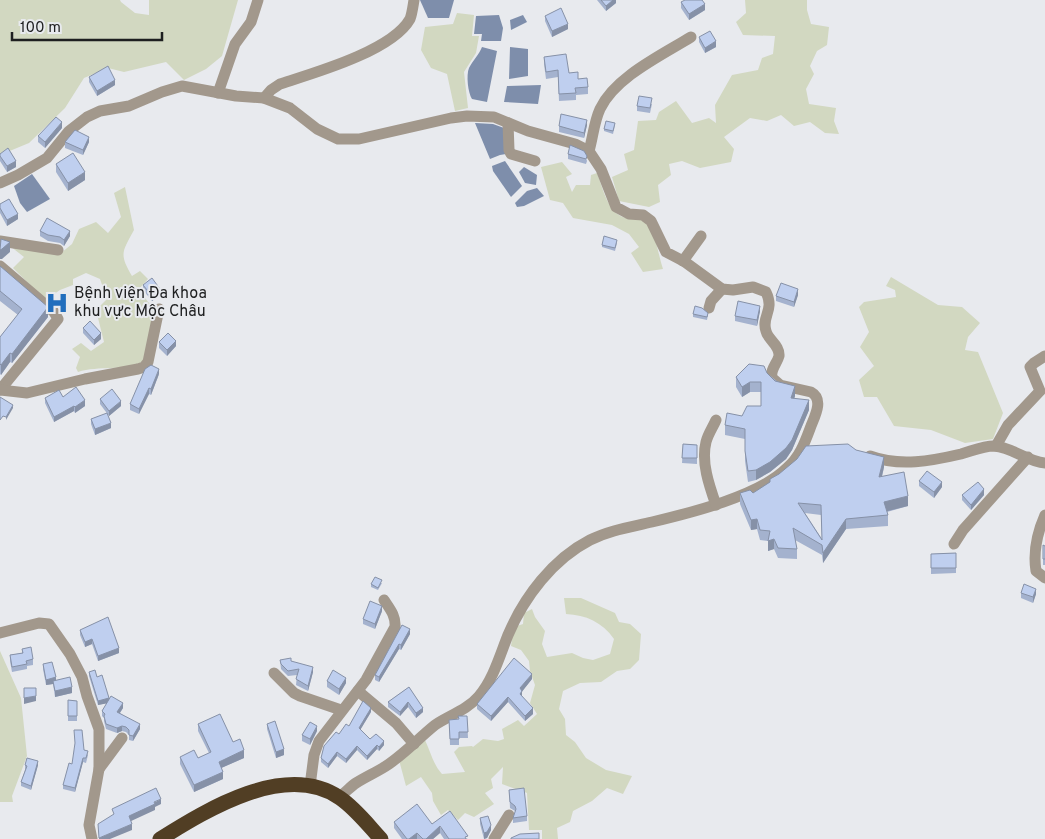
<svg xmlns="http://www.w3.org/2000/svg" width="1045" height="839" viewBox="0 0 1045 839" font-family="Overpass,sans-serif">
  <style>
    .green { fill: #d2d8c1 }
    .water { fill: #7e8eab }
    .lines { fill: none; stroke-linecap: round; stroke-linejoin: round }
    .minor { stroke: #a2988c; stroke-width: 11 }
    .highway { stroke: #513e24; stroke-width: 15 }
    .wall { fill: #a4b2ce; fill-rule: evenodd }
    .shaded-wall { fill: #8691a7 }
    .building { fill: #bfcfef; stroke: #8691a7; fill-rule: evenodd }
    .labels { text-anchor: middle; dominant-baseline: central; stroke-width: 4; stroke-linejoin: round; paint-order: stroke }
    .poi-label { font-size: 16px; fill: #1e1f20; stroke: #e8eaee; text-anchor: start }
  </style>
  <rect width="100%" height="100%" fill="#e8eaee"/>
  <g class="green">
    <path d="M0 0H120L121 2 135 13 149 15V0H238L222 56 206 69 184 80 166 62 124 72 108 68 84 78 65 108 29 143 0 155Z"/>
    <path d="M745 0H807V10L811 24 829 27 827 45 817 51 810 66 814 74 806 89 809 104 836 108 834 121 839 134 825 133 810 122 794 126 781 115 767 121 750 118 724 137 734 149 731 162 700 168 682 161 669 164 671 175 658 185 660 202 649 207 619 201 612 177 628 170 624 154 634 150 638 121 656 120 659 112 676 101 692 123 709 118 716 123 715 105 732 75 758 70 762 58 773 54 775 36 743 35 736 22 746 13Z"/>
    <path d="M457 13 474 15 472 36H479L476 53 464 72 468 108 455 111 447 74 431 68 421 50 425 27 453 24Z"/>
    <path d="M562 162 572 174 566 177 572 192 576 185H590L591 175 597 173C602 186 607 208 619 215 629 222 644 215 651 227 656 238 659 257 663 269L643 272 631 253 639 247 629 234 612 225 573 218 563 203 550 200 541 167Z"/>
    <path d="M125 187 134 230C122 252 119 254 132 276L140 271 148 279 139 289 148 302 155 307 144 361C124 372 99 365 78 372L76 368 80 357 72 349 81 343 91 351 104 342 96 310 107 299 100 279 86 273 73 279V285L60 290 45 300 13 268 24 257 10 246 61 253 72 244 79 229 96 222 108 233 121 217 114 193Z"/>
    <path d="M891 277 938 305 962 307 980 323 968 337 965 350 978 352 1003 413 993 439 965 443 931 430 894 426 877 397H864L859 380 874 366 860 347 869 332 859 307 864 302 896 297 895 290 886 286Z"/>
    <path d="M564 598H581L615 613 619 622 630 624 641 634 639 660 630 669 617 671 601 682 580 683 563 691 559 709 565 719 566 735 575 742 586 758 606 770 632 776 623 794 607 788 592 801 573 811 570 822 557 828 558 839H542V830H529L527 793 502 784 503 767 491 779 493 788 485 793 494 804 474 817 465 813 458 820 448 810 441 815 433 801 432 793 421 777 406 786 399 760 425 740C431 753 433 764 442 774L465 772 454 752 459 747 472 746 473 747 483 739 498 741 504 739 502 729 518 720 524 726 537 714 530 703 535 685 530 671 529 661 521 650 511 646 513 632 517 626 523 624 524 613 532 609 535 617 545 631 542 644 547 657 572 653 583 658 593 660 610 654 614 639C602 622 586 615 566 614Z"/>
    <path d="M0 651 21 698 27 756 12 796 13 802H0Z"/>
  </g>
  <g class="water">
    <path d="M420 0H454L449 18H428Z"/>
    <path d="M499 15 503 28 501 41H481L482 34H474L476 16Z"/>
    <path d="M523 15 527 22 511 30 510 20Z"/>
    <path d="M482 47 497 51 487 102 472 99C468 93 466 75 469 68 473 60 479 55 482 47Z"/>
    <path d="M510 47 528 49V76L509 79Z"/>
    <path d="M541 85 538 104 504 102 507 86Z"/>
    <path d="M475 123 493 124 504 128 506 154 500 155 490 159Z"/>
    <path d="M505 161 522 186 511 197 493 171 492 166Z"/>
    <path d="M524 167 537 175 536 185 525 183 519 172Z"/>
    <path d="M32 174 50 199 27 212 20 203 14 186Z"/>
    <path d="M537 188 544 196 524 206 517 207 515 203 527 191Z"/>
  </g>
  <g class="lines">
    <g class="minor">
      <path d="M218 93 235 44 251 22 258 0"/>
      <path d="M264 98 271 90 280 84C314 73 392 51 410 19 412 14 413 6 414 0"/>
      <path d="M508 123 509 150 511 154 535 161"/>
      <path d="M589 151C593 137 594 122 600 109 615 77 662 55 691 37"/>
      <path d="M0 183 18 175 47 158 69 131 87 117 100 111 129 106 162 92 182 86 236 96 264 98 290 108 317 129 338 139H359L451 118 467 116 494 117 528 131 575 144 589 151 601 169 616 207 629 214 643 215 651 221 666 252 685 262 722 289 733 290 753 287 766 292C775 311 761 316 766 331 768 340 780 345 779 356 777 364 770 369 772 378L780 385 811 392C824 399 815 416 811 426 805 442 800 457 787 468 759 496 690 513 652 522 631 527 610 530 590 540 553 559 524 597 508 635 500 655 493 680 479 696 467 710 450 715 435 725 419 738 406 752 389 764 379 771 367 776 356 783 350 787 345 793 339 797"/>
      <path d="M0 241 58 250"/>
      <path d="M683 261 701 236"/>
      <path d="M0 266 54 312 58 319 0 390"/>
      <path d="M709 308 711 301 722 289"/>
      <path d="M0 390 27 393 85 379 138 369 144 367 148 362 159 309"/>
      <path d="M996 446 1008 425 1040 391 1030 367 1034 363 1045 356"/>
      <path d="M870 456C900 467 931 461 961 454 972 451 983 446 994 446 1012 447 1028 462 1045 463"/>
      <path d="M716 505C709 485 701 462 706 442 708 434 713 427 716 420"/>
      <path d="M1045 515C1038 531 1033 552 1036 571L1045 578"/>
      <path d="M954 544 963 530 1028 457"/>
      <path d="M0 633 39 623 49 624 70 654 82 677 87 696 99 729V769L89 825 92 839"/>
      <path d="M274 673 294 693 300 696 341 710"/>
      <path d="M358 691 396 723 414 744"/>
      <path d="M99 769 122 738"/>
      <path d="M310 786 314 755 319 741 366 680 395 627C396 616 390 609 384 600"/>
      <path d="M494 839 509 815"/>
    </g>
    <path class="highway" d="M160 839C208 809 286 761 340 798 356 809 368 825 381 839"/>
  </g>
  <g class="wall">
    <path d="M597 0H616V3L606 11Z"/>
    <path d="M681 2 705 10 689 20 681 8Z"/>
    <path d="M545 16 568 29 552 37 545 21Z"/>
    <path d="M699 37 716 47 705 53 699 42Z"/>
    <path d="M544 57 578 79 588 87V94L576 95V100L559 101 558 77 546 79 544 64Z"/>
    <path d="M89 77 115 85 97 96 89 82Z"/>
    <path d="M652 104 650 113 637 111V106Z"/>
    <path d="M587 125 584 138 559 132V126Z"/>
    <path d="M615 125 613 134 604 131V129Z"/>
    <path d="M62 128 45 148 38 142V136Z"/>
    <path d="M65 142H89L83 155 65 148Z"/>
    <path d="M584 151 587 161 586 164 568 159V154Z"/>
    <path d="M0 154 16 167 7 172 0 161Z"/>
    <path d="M56 164 85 180 68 191 56 172Z"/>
    <path d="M0 204 18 219 7 226 0 213Z"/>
    <path d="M40 231 70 236 64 246 60 243 48 241 40 236Z"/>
    <path d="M617 243 615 251 602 247V245Z"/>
    <path d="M0 266 48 317 12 363 10 362 1 375 0 374V337L18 315 0 301Z"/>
    <path d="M143 285 160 295 152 301 143 290Z"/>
    <path d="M798 295 794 307 776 301V296Z"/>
    <path d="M760 311 757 326 735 321V316Z"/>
    <path d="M693 314 708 315 707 320 693 317Z"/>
    <path d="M83 328 101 339 94 345 83 333Z"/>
    <path d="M159 342 176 346 167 356 159 348Z"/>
    <path d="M767 373 795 396 794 399 809 410 792 450 786 459 770 472 756 480 748 482 745 461V439L725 435V425L761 406V392H750L742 397 736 387V377Z"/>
    <path d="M159 374 151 395 149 394 139 414 130 410V404Z"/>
    <path d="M63 397 85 406 75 413 74 411 54 422 45 403V398Z"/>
    <path d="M100 399 121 406 109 416 100 404Z"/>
    <path d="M91 419 111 428 95 435 91 424Z"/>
    <path d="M683 444 697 445V464L682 463Z"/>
    <path d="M884 467 882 477 908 506 887 512 888 515V526L846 529 823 563 822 555 795 540 797 549V559L778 558 774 549 768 551V541L760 540 757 529 751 530 740 504V493H753ZM805 513 821 515 822 539Z"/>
    <path d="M919 481 942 487 934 498 919 486Z"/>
    <path d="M962 495H984L971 510 962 500Z"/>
    <path d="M1043 545 1045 546V565H1043Z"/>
    <path d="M956 553V573L931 574V554Z"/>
    <path d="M382 583 378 590 371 587V584Z"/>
    <path d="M1021 593 1036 594 1033 603 1021 598Z"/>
    <path d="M382 611 375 629 363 624V619Z"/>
    <path d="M402 625 410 634 401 650 399 649 379 682 375 680V675Z"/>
    <path d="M80 630 119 653 98 661 92 644 85 647 80 635Z"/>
    <path d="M22 649 33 659V665L27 666V669L12 672 10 661V655L22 653Z"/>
    <path d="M280 660 291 661 313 672 308 691 296 685 297 675 288 676 281 669Z"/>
    <path d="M43 664 56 680 72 693 55 697 53 684 46 685 43 669Z"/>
    <path d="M89 672 97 677 109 700 123 708 120 713 140 729 133 741 129 740V735L126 732 122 731 117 733 106 729 104 721V718L102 716V711L107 703 98 705 89 676Z"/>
    <path d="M532 679 522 691V696L533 714 525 721 508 702 491 721 477 709V704Z"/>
    <path d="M327 681 346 683 339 695 327 687Z"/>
    <path d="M409 687 423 712 416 718 408 707 400 716 388 707V702Z"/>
    <path d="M68 700 77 701V721H68Z"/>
    <path d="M371 712 360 730 370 739 384 745 379 751 377 749 367 760 357 750 346 763 337 756 328 768 321 762V758L339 734 349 726Z"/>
    <path d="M467 716 468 738H459V745H450L449 720 459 719Z"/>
    <path d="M198 724 233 742 244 758 221 768 223 779 194 792 180 764V757L198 758 209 753 198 731Z"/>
    <path d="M267 724 284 755 276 758 267 729Z"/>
    <path d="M317 731 310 745 302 741V735Z"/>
    <path d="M84 750 88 755 86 763 83 762 75 792 63 789V785Z"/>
    <path d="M25 765H38L31 790 21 786V782L25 770Z"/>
    <path d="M509 790 527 816V821L513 823V818L515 811 510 808Z"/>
    <path d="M480 818 491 830 487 838 484 839 480 824Z"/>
    <path d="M394 822 432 824 468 839H444L440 833 433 839H402L394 828Z"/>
  </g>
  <g class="shaded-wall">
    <path d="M613 0H616V3L606 11V6Z"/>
    <path d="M705 4V10L689 20V14Z"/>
    <path d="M568 24V29L552 37V31Z"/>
    <path d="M716 41V47L705 53V48Z"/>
    <path d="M115 80V85L97 96V91Z"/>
    <path d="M587 120V125L584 138V133Z"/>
    <path d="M62 122V128L45 148V142Z"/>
    <path d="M89 137V142L83 155V150Z"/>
    <path d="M16 161V167L7 172V166Z"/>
    <path d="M85 172V180L68 191V183Z"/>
    <path d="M18 214V219L7 226V220Z"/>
    <path d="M70 231V236L64 246V240Z"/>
    <path d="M10 242V252L2 259H0V250Z"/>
    <path d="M160 289V295L152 301V296Z"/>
    <path d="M798 289V295L794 307V302Z"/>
    <path d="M760 306V311L757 326V320Z"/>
    <path d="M48 307V317L12 363V354Z"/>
    <path d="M101 333V339L94 345V340Z"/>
    <path d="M176 341V346L167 356V350Z"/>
    <path d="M10 353V362L1 375V365Z"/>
    <path d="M159 369V374L151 395V389Z"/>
    <path d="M750 382V392L742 397V387Z"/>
    <path d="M795 386V396L791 408V398Z"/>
    <path d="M149 388V394L139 414V409Z"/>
    <path d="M85 400V406L75 413V407Z"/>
    <path d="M809 400V410L792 450 786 459 770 472 756 480V470Z"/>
    <path d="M121 401V406L109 416V411Z"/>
    <path d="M13 405V408L6 420V417Z"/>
    <path d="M74 406V411L54 422V417Z"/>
    <path d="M111 423V428L95 435V429Z"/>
    <path d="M884 457V467L879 488V477Z"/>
    <path d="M942 482V487L934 498V492Z"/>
    <path d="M984 489V495L971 510V505Z"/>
    <path d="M908 496V506L884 512V502Z"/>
    <path d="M757 519V529L751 530V520Z"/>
    <path d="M846 519V529L823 563V553Z"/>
    <path d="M774 539V549L768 551V541Z"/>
    <path d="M1036 589V594L1033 603V597Z"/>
    <path d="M382 606V611L375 629V624Z"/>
    <path d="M410 629V634L401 650V645Z"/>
    <path d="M92 639V644L85 647V642Z"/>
    <path d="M399 644V649L379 682V677Z"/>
    <path d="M119 648V653L98 661V656Z"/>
    <path d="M313 667V672L308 691V686Z"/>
    <path d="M532 674V679L521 693 522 691V696L520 699V688Z"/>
    <path d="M56 677V683L53 681V684L46 685V680Z"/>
    <path d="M346 678V683L339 695V689Z"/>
    <path d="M72 687V693L55 697V691Z"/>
    <path d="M36 696V701L24 704V698Z"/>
    <path d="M508 697V702L491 721V716Z"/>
    <path d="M109 698V703L98 705V701Z"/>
    <path d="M408 702V707L400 716V712Z"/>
    <path d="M123 703V708L117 717V712Z"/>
    <path d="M371 708V712L359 732V728Z"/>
    <path d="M423 708V712L416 718V713Z"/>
    <path d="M533 708V714L525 721V716Z"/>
    <path d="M140 724V729L133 741V736Z"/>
    <path d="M122 726V731L117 733V728Z"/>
    <path d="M317 726V731L310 745V739Z"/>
    <path d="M384 741V745L379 751V747Z"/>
    <path d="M377 745V749L367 760V756Z"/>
    <path d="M357 746V750L346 763V759Z"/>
    <path d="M284 749V755L276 758V752Z"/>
    <path d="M244 750V758L219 769V762Z"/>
    <path d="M337 752V756L328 768V764Z"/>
    <path d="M83 758V762L75 792V788Z"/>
    <path d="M38 761V765L31 790V786Z"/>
    <path d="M223 772V779L194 792V785Z"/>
    <path d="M161 799V804L155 807V810L129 822V816Z"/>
    <path d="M132 824V830L110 839H99V838Z"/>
    <path d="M491 825V830L487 838 484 839V833Z"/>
    <path d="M440 826V833L433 839H426Z"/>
    <path d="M417 833V839H409Z"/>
  </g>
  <g class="building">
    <path d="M601 0H613L606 6Z"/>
    <path d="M685 0H702L705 4 689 14 681 2Z"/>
    <path d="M561 8 568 24 552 31 545 16Z"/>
    <path d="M710 31 716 41 705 48 699 37Z"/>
    <path d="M566 54 569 73 578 72V79L587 78 588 87 575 88 576 93 559 94 558 70 546 72 544 57Z"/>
    <path d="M108 66 115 80 97 91 89 77Z"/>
    <path d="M639 96 652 98 650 108 637 106Z"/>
    <path d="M561 114 587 120 584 133 559 126Z"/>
    <path d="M56 117 62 122 45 142 38 136Z"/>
    <path d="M606 121 615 123 613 131 604 129Z"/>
    <path d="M75 130 89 137 83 150 65 142Z"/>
    <path d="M570 145 584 151 587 156 586 159 568 154Z"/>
    <path d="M8 148 16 161 7 166 0 156V154Z"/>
    <path d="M73 153 85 172 68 183 56 164Z"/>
    <path d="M9 199 18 214 7 220 0 208V204Z"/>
    <path d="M47 218 70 231 64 240 60 237 48 235 40 231Z"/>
    <path d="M604 236 617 240 615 248 602 245Z"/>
    <path d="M1 239 10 242 2 249 0 250Z"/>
    <path d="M0 266 48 307 12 354 10 353 1 365 0 364V337L22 309 0 291Z"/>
    <path d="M152 278 160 289 152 296 143 285Z"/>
    <path d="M781 283 798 289 794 302 776 296Z"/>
    <path d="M738 301 760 306 757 320 735 316Z"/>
    <path d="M695 306 702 308 708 313 707 317 693 314Z"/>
    <path d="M90 321 101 333 94 340 83 328Z"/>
    <path d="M168 333 176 341 167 350 159 342Z"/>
    <path d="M749 364 764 366 767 373 775 381 795 386 791 398 809 400 792 440 786 448 770 462 756 470 748 471 745 451V429L725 425 727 413 742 416 747 406H761V382H750L742 387 736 377Z"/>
    <path d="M151 365 159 369 151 389 149 388 139 409 130 404 145 369Z"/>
    <path d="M76 387 85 400 75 407 74 406 54 417 45 398 59 390 63 397Z"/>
    <path d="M112 389 121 401 109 411 100 399Z"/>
    <path d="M0 397 13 405 6 417 3 416 0 420Z"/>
    <path d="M107 413 111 423 95 429 91 419Z"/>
    <path d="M683 444 697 445V458H682Z"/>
    <path d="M848 444 856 450 884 457 879 477 904 472 908 496 884 502 888 515 846 519 823 553 822 545 793 528 797 549 778 548 774 539 768 541 770 531 760 530 757 519 751 520 740 493 750 490 753 493 770 482V479L779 474 797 459 806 446ZM798 503 821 505 822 540Z"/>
    <path d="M927 471 942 482 934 492 919 481Z"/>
    <path d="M978 482 984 489 971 505 962 495Z"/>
    <path d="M1043 545 1045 546V559H1043Z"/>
    <path d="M956 553V568H931V554Z"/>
    <path d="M375 577 382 580 378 588 371 584Z"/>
    <path d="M1024 584 1036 589 1033 597 1021 593Z"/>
    <path d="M370 601 382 606 375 624 363 619Z"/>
    <path d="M108 617 119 648 98 656 92 639 85 642 80 630Z"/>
    <path d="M402 625 410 629 401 645 399 644 379 677 375 675Z"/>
    <path d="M31 647 33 659 26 661 27 664 12 667 10 655 23 653 22 649Z"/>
    <path d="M291 658V661L313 667 308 686 296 679 299 669 288 671 281 664 280 660Z"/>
    <path d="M514 658 532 674 520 688 522 691 520 694 533 708 525 716 508 697 491 716 477 704Z"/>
    <path d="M52 662 56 677 46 680 43 664Z"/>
    <path d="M95 670 97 677 102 675 109 698 98 701 89 672Z"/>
    <path d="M333 670 346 678 339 689 327 681Z"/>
    <path d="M70 677 72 687 55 691 53 681Z"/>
    <path d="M409 687 423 708 416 713 408 702 400 712 388 702Z"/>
    <path d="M24 688H36V696L24 698Z"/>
    <path d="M111 696 123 703 117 712 140 724 133 736 129 735V730L126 727 122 726 117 728 106 724 104 716 105 714 102 711Z"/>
    <path d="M68 700 77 701V716H68Z"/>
    <path d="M363 701 371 708 359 728 370 739 376 734 384 741 379 747 377 745 367 756 357 746 346 759 337 752 328 764 321 758 324 746 336 732 339 734 346 724 349 726Z"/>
    <path d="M220 714 233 742 240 739 244 750 219 762 223 772 194 785 180 757 194 750 198 758 211 752 198 724Z"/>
    <path d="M458 716H467L468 732H459V739H450L449 720 459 719Z"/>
    <path d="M275 721 284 749 276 752 267 724Z"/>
    <path d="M310 722 317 726 310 739 302 735Z"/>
    <path d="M74 730H82L84 750 88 751 86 758H83L75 788 63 785 69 763 72 764 75 743Z"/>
    <path d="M27 758 38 761 31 786 21 782 27 766 25 765Z"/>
    <path d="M156 788 161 799 154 802 155 804 129 816 132 824 99 838 98 824 114 814 112 809Z"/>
    <path d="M524 788 527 816 513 818 516 809 515 806 510 802 509 790Z"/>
    <path d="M417 804 432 824 450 811 468 836 465 837 466 839H449L440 826 426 839H423L417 833 409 839H407L394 822Z"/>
    <path d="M488 816 491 825 487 832 484 833 480 818Z"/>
    <path d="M539 833V839H511V838L520 834Z"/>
  </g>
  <defs>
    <symbol id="hospital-bare" viewBox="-9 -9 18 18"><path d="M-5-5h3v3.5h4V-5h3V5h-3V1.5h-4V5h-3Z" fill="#216ebd" stroke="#e8eaee" stroke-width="2.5" paint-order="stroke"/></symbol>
  </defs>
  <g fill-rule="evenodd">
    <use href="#hospital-bare" x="41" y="287" width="32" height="32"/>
  </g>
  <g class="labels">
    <g class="poi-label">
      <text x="74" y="294">Bệnh viện Đa khoa<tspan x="74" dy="18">khu vực Mộc Châu</tspan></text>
    </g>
  </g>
  <path d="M12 32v8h150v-8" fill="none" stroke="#1e1f20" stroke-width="2.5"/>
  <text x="20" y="32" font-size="15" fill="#1e1f20" stroke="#e8eaee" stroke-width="4" paint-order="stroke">100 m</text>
</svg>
